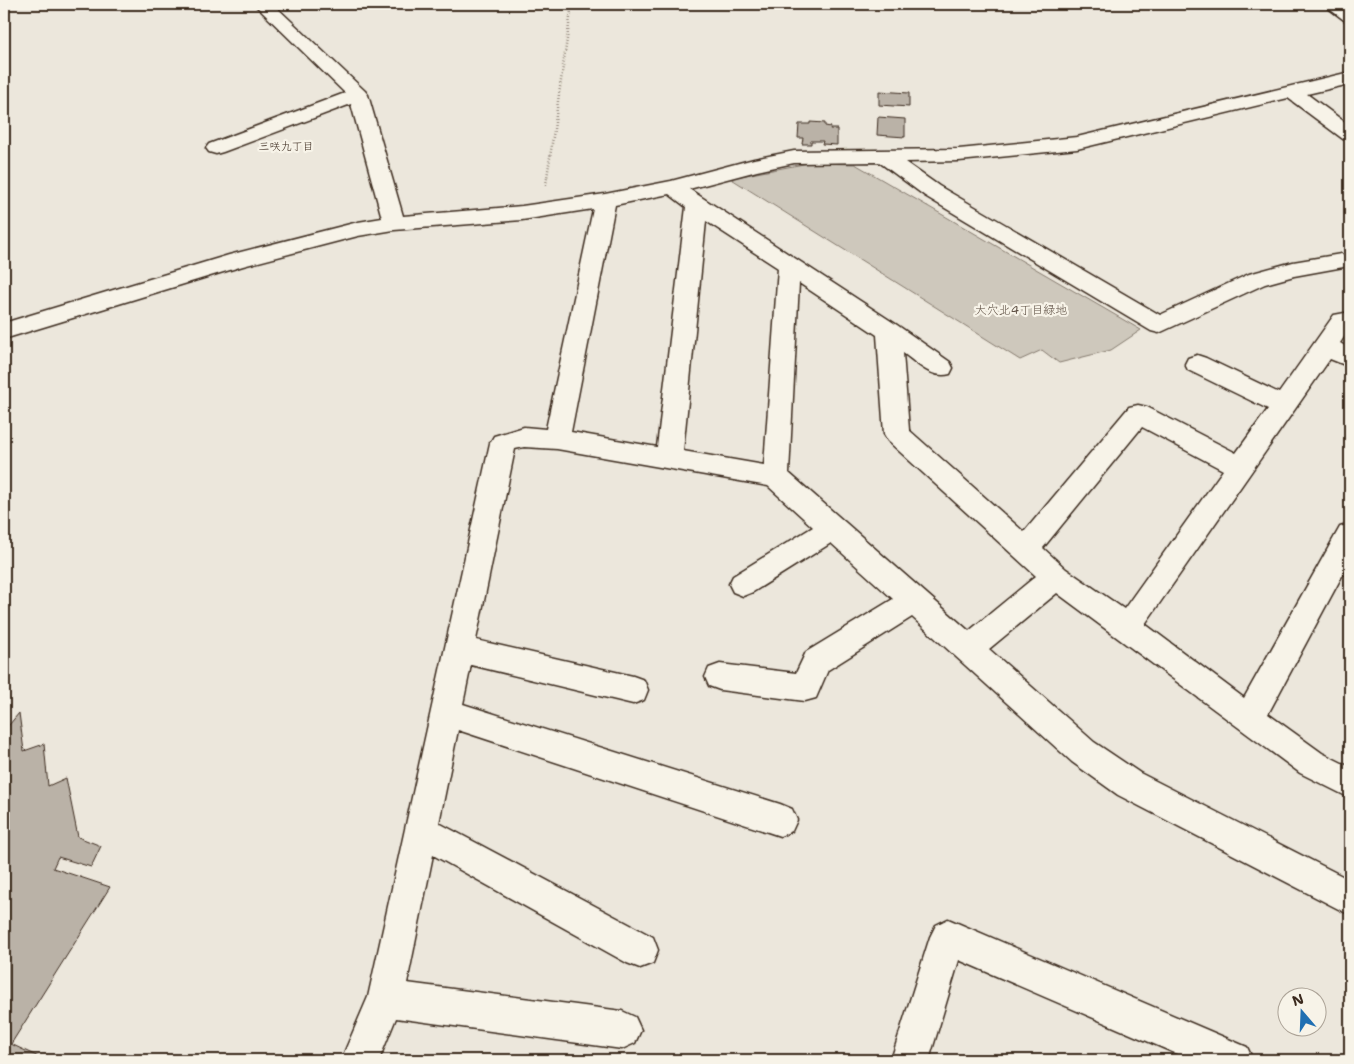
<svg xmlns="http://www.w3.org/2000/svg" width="1354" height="1064" viewBox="0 0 1354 1064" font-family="'Shantell Sans','Klee One',sans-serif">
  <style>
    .green { fill: #cec8bc; stroke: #84796d }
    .building { fill: #bab2a7; stroke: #3b2a1e }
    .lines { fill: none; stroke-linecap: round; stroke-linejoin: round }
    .minor-casing { stroke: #3b2a1e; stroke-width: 3 }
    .path { stroke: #3b2a1e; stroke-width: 2.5; stroke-dasharray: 0.5 2.5; stroke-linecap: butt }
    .minor { fill: #f7f3e8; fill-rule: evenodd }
    .labels { text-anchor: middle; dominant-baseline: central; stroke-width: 4.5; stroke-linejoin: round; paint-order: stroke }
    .far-neighbourhood-label { font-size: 11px; fill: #3b2a1e; stroke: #f7f3e8 }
    .park-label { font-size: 12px; fill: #605246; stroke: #f7f3e8 }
  </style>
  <rect width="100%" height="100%" fill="#ece7dc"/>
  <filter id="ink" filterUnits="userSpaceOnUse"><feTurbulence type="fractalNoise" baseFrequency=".02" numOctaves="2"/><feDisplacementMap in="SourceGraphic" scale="10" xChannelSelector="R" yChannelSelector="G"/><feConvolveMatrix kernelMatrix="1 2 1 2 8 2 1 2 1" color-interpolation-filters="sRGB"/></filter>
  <g filter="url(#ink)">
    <path class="green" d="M809 163 855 164 1141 330 1111 350 1059 363 1042 350 1020 360 730 178Z"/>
    <g class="building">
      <path d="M879 91 909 93V107L879 105Z"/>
      <path d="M878 117 905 119V137L877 135Z"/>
      <path d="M810 122 825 123V126L831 127 830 129H837V145L822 144 823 141H811V144H802L803 138H798L799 124H810Z"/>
      <path d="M19 713 24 751 44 744 48 786 66 778 78 837 101 846 91 867 58 857 53 868 110 887 11 1044 45 1060H4V731Z"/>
    </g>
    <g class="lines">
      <defs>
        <g id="minor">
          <path d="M254 4H273L365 91 368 95 403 216 522 206 605 194 671 181 754 159 794 151 959 149 1077 137 1350 72V84L1307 94 1350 126V141L1343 139 1288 98 1077 149 959 161 905 162 939 186 1160 315 1249 274 1293 262 1341 254 1350 258 1349 266 1294 276 1265 284 1159 333 1151 331 925 196 879 162 794 163 757 171 689 189 897 325 950 362 953 368 950 374C931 379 917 363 903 353L909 430 1024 532 1129 407 1138 405 1147 407 1236 453 1268 409 1188 370 1185 364 1188 358 1197 355 1206 358 1279 393 1334 315 1350 312V328L1340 343 1350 349V367L1330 359 1145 624 1244 698 1340 527 1350 524V561L1268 714 1322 753 1350 767V798L1300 773 1057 593 989 649 1094 742 1140 773 1350 880V915L1118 795 1072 762 912 617 828 670 816 698 805 701 720 690 709 686 705 677 709 668 720 664 796 673 806 652 893 599 831 543 753 592 743 596 733 592 729 584 733 576 813 527 768 486 557 449 524 447 515 449 476 640 633 676 644 680 648 690 644 700 633 704 471 665 463 704 780 804 792 809 797 820 792 831 780 836 458 730 439 823 653 937 658 950 653 963 640 968 627 963 433 855 407 983 622 1011 635 1017 641 1030 635 1043 622 1049 396 1018 379 1060H341L368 997 490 443 494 436 524 427 546 429 593 209 522 220 394 230 358 236 243 266 4 339V323L229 255 358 222 382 218 351 104 223 152 216 154 209 152 206 148 209 144 345 93ZM669 194 686 207 657 447 571 432 615 205ZM706 221 778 268 764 465 683 451ZM799 283 877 335 884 434 888 441 1036 576 969 631 789 473ZM1142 427 1223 470 1124 609 1066 569 1043 548Z"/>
          <path d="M1323 4H1343L1350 8V21L1344 20Z"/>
          <path d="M948 919 1247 1047 1253 1060H1191L959 960 929 1060H891L930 937 936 925Z"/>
        </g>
      </defs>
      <use href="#minor" class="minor-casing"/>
      <path class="path" d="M546 185 572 4"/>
      <use href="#minor" class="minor"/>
    </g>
  </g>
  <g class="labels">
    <g class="far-neighbourhood-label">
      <text x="286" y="146">三咲九丁目</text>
    </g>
    <g class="park-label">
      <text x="1021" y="310">大穴北4丁目緑地</text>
    </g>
  </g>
  <rect width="1354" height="1064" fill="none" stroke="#f7f3e8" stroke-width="20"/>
  <rect x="10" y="10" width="1334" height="1044" fill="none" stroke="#3b2a1e" stroke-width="2" filter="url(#ink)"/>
  <g transform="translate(1302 1012) rotate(341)"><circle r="24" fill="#f7f3e8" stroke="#aca397"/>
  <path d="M0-4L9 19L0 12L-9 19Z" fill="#1f6fb2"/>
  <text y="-8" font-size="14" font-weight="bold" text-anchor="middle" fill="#3b2a1e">N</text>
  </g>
</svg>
